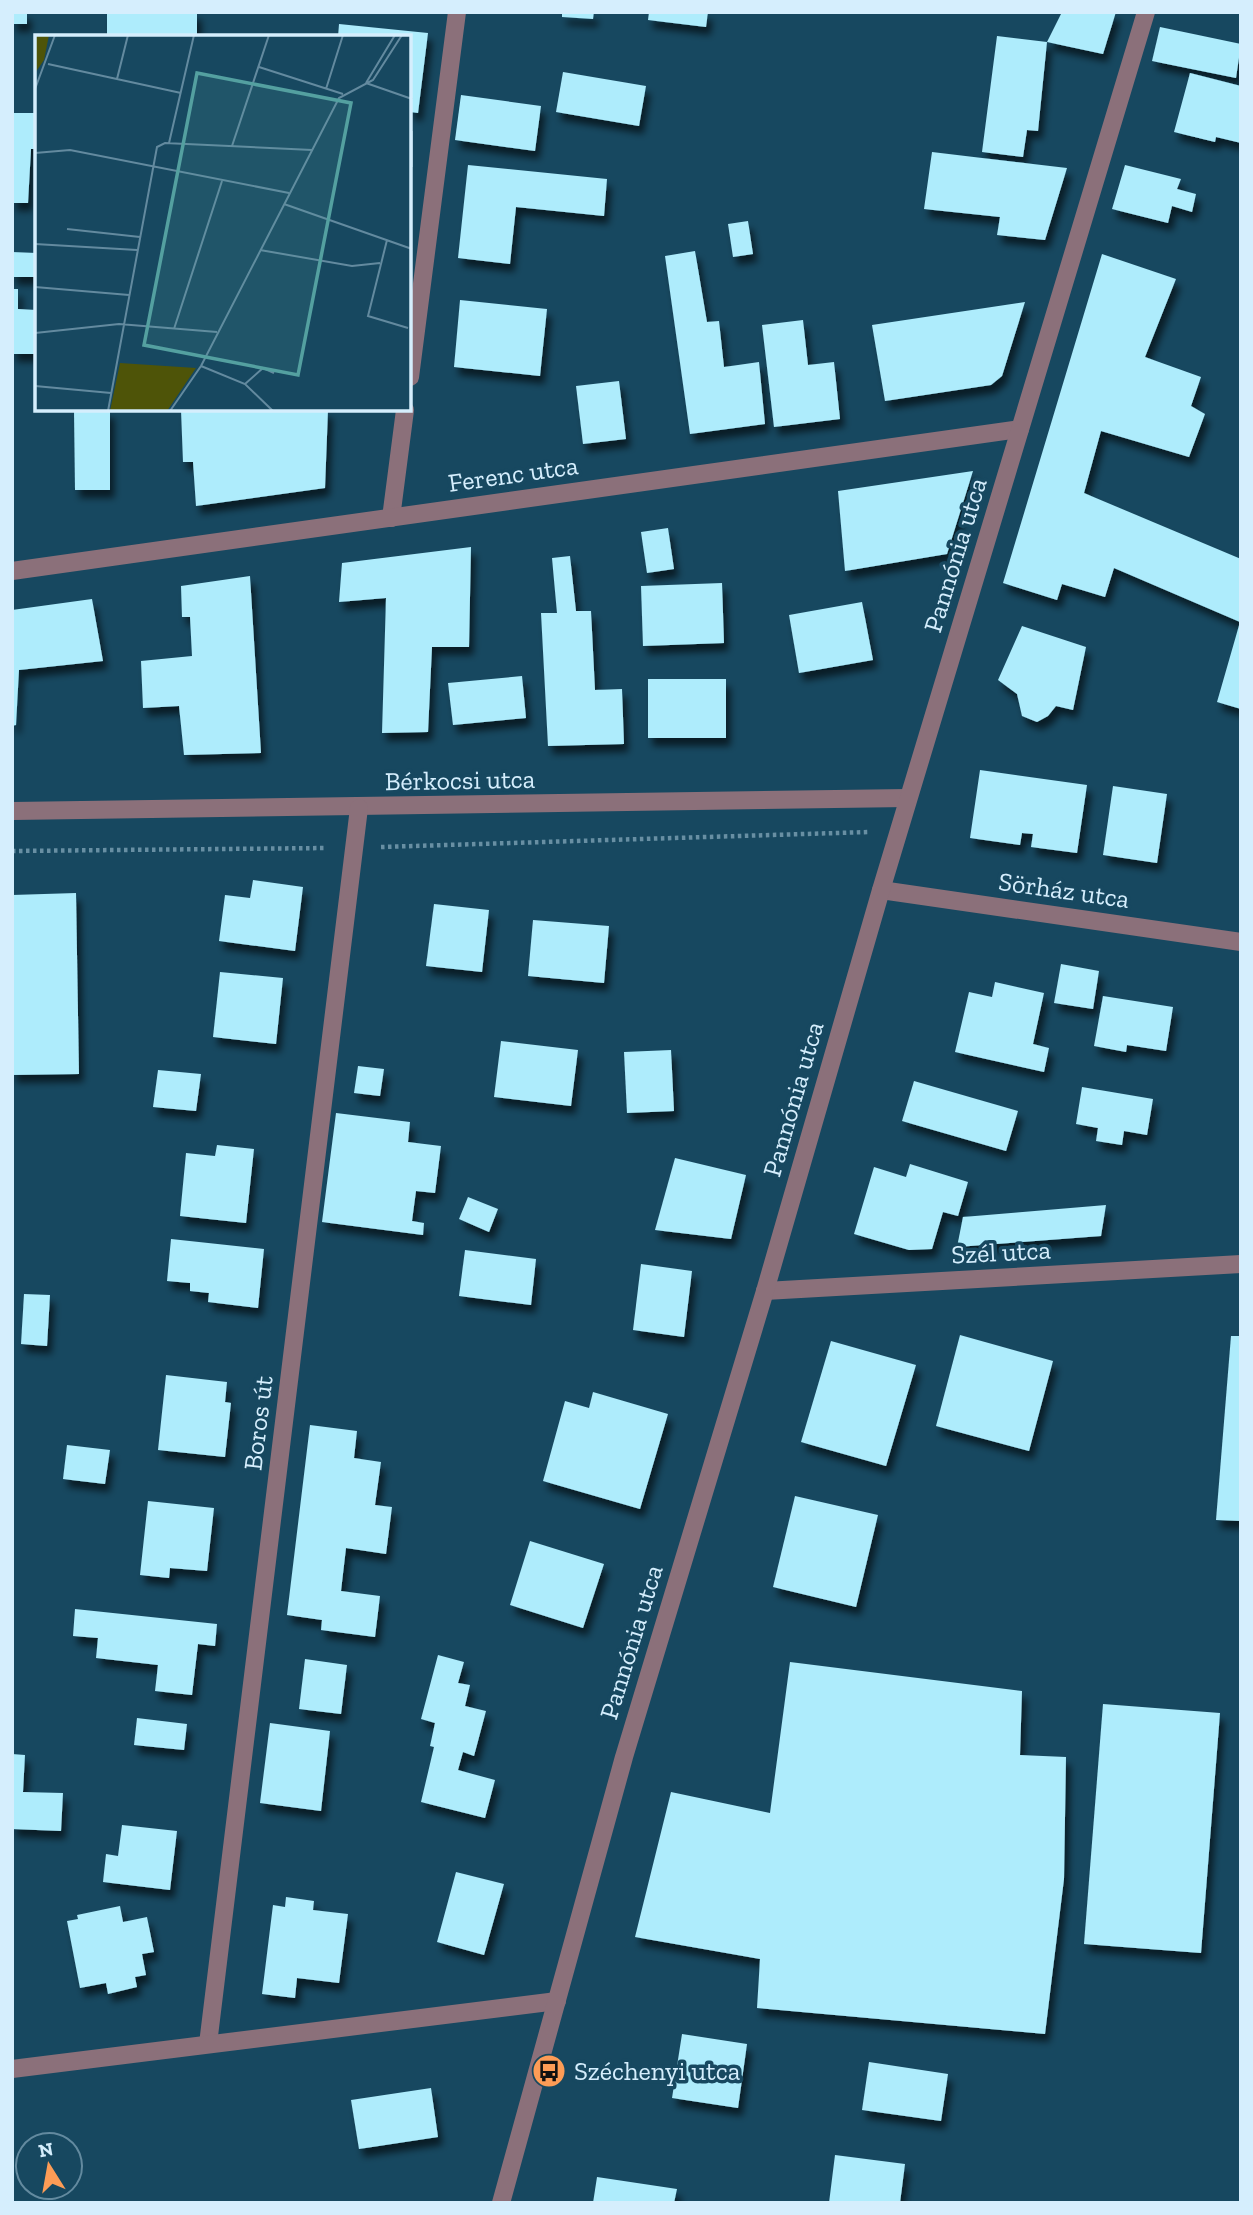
<svg xmlns="http://www.w3.org/2000/svg" width="1253" height="2215" viewBox="0 0 1253 2215" font-family="'Zilla Slab',serif">
  <style>
    .building { fill: #aeecfc; filter: url(#shadow) }
    .lines { fill: none; stroke-linecap: round; stroke-linejoin: round }
    .path { stroke: #688fa3; stroke-width: 4.5; stroke-dasharray: 3.5 3.5; stroke-linecap: butt }
    .minor { stroke: #8b707a; stroke-width: 18 }
    .labels { text-anchor: middle; dominant-baseline: central; stroke-width: 7; stroke-linejoin: round; paint-order: stroke }
    .street-label { font-size: 26px; fill: #d5eefd; stroke: #174860 }
    .poi-label { font-size: 26px; fill: #d5eefd; stroke: #174860; text-anchor: start }
    .inset-road { fill: none; stroke: #638a9f; stroke-width: 2 }
    .view { fill: #54a0a0; fill-opacity: 0.15; stroke: #54a0a0; stroke-width: 3.5 }
    .inset-edge { fill: none; stroke: #d5eefd; stroke-width: 3.5 }
  </style>
  <defs>
    <filter id="shadow"><feDropShadow dx="4.5" dy="8" stdDeviation="3.5" flood-color="#0009"/></filter>
  </defs>
  <rect width="100%" height="100%" fill="#174860"/>
  <g class="building">
    <rect x="12" y="12" width="15" height="12"/>
    <rect x="107" y="12" width="90" height="25"/>
    <path d="M562 12H594L593 19 562 17Z"/>
    <path d="M649 12H708L706 27 648 20Z"/>
    <path d="M1062 12H1116L1103 54 1047 42Z"/>
    <path d="M339 24 428 33 418 113 410 112V37H338Z"/>
    <path d="M1160 27 1241 44 1236 78 1152 61Z"/>
    <path d="M997 36 1047 42 1038 131 1027 130 1023 157 982 152Z"/>
    <path d="M563 72 646 86 639 126 556 112Z"/>
    <path d="M1190 73 1241 86V143L1216 137 1215 142 1174 132Z"/>
    <path d="M461 95 541 106 535 151 455 140Z"/>
    <path d="M12 113H37V149H31L28 203H12Z"/>
    <path d="M932 152 1067 168 1045 240 997 235 1000 217 924 209Z"/>
    <path d="M468 165 607 179 604 216 516 207 510 264 458 258Z"/>
    <path d="M1125 165 1181 179 1177 189 1196 194 1192 212 1172 206 1168 223 1112 209Z"/>
    <path d="M748 221 753 254 733 257 728 224Z"/>
    <path d="M695 251 707 322 719 321 724 367 759 362 765 424 690 434 665 256Z"/>
    <path d="M12 252 37 253V277H12Z"/>
    <path d="M1102 254 1176 279 1145 357 1201 377 1191 406 1205 414 1189 457 1101 431 1084 493 1241 559V709L1217 702 1240 622 1114 568 1105 597 1062 584 1057 600 1003 583Z"/>
    <path d="M12 289H18V309L37 310V354H12Z"/>
    <path d="M460 300 547 309 540 376 454 367Z"/>
    <path d="M1025 302 1002 376 991 385 885 401 872 325Z"/>
    <path d="M803 320 808 365 834 362 840 419 774 427 762 325Z"/>
    <path d="M619 381 626 439 583 444 576 386Z"/>
    <path d="M74 410H110V490H75Z"/>
    <path d="M181 410H328L325 488 196 506 193 462H183Z"/>
    <path d="M973 471 947 554 845 571 838 491Z"/>
    <path d="M668 528 674 569 647 573 641 532Z"/>
    <path d="M471 547 469 647H432L428 732 382 733 386 598 339 602 342 563Z"/>
    <path d="M570 556 576 611H591L595 690 622 689 624 744 548 746 541 613H557L552 558Z"/>
    <path d="M250 576 261 753 184 755 179 706 143 708 141 661 192 656 190 617H182L181 586Z"/>
    <path d="M722 583 724 643 643 646 641 586Z"/>
    <path d="M92 599 103 661 19 670 16 725 12 726V610Z"/>
    <path d="M862 602 873 660 799 673 789 615Z"/>
    <path d="M1022 626 1086 647 1073 710 1056 706 1048 716 1037 722 1022 716 1017 694 998 680Z"/>
    <path d="M522 676 526 718 453 725 448 683Z"/>
    <rect x="648" y="679" width="78" height="59"/>
    <path d="M980 770 1087 785 1077 853 1031 847 1033 834 1022 833 1020 845 970 838Z"/>
    <path d="M1113 786 1167 794 1157 863 1103 855Z"/>
    <path d="M253 880 303 887 295 951 219 941 225 895 250 898Z"/>
    <path d="M76 893 79 1074 12 1075V895Z"/>
    <path d="M434 904 489 910 482 972 426 966Z"/>
    <path d="M533 920 609 926 604 983 528 976Z"/>
    <path d="M1061 964 1099 971 1093 1009 1054 1003Z"/>
    <path d="M220 972 283 978 276 1044 213 1037Z"/>
    <path d="M995 982 1044 993 1033 1044 1049 1048 1044 1072 955 1052 969 992 992 997Z"/>
    <path d="M1103 996 1173 1007 1166 1051 1127 1045 1126 1052 1094 1046Z"/>
    <path d="M501 1041 578 1050 571 1106 494 1097Z"/>
    <path d="M671 1050 674 1111 627 1113 624 1052Z"/>
    <path d="M358 1066 384 1069 380 1096 354 1093Z"/>
    <path d="M158 1070 201 1074 196 1111 153 1107Z"/>
    <path d="M914 1081 1018 1111 1006 1151 902 1121Z"/>
    <path d="M1082 1087 1153 1099 1147 1135 1124 1131 1122 1145 1096 1141 1098 1128 1076 1124Z"/>
    <path d="M336 1113 410 1122 408 1142 441 1146 435 1193 416 1191 412 1221 424 1223 423 1235 322 1222Z"/>
    <path d="M217 1145 254 1149 246 1223 180 1216 186 1153 215 1156Z"/>
    <path d="M675 1158 746 1175 731 1239 655 1230Z"/>
    <path d="M910 1164 968 1182 958 1216 943 1212 932 1249 909 1250 854 1234 874 1167 906 1177Z"/>
    <path d="M468 1197 498 1209 489 1232 459 1219Z"/>
    <path d="M1106 1205 1101 1236 957 1247 963 1217Z"/>
    <path d="M171 1239 264 1249 258 1308 208 1302 209 1293 190 1291V1283L167 1281Z"/>
    <path d="M465 1250 536 1259 531 1305 459 1296Z"/>
    <path d="M641 1264 692 1271 684 1337 633 1330Z"/>
    <path d="M24 1294 50 1295 47 1346 21 1344Z"/>
    <path d="M960 1335 1053 1361 1029 1451 936 1426Z"/>
    <path d="M1231 1336H1241V1521L1216 1520Z"/>
    <path d="M831 1341 916 1365 886 1466 801 1442Z"/>
    <path d="M166 1375 227 1382 225 1402 231 1403 225 1457 158 1450Z"/>
    <path d="M593 1392 668 1414 640 1509 543 1481 565 1401 589 1408Z"/>
    <path d="M310 1425 357 1431 354 1458 381 1462 375 1505 392 1507 386 1554 346 1548 341 1591 380 1596 375 1637 321 1630 322 1620 287 1615Z"/>
    <path d="M67 1445 110 1450 105 1484 63 1479Z"/>
    <path d="M795 1496 878 1515 856 1607 773 1587Z"/>
    <path d="M148 1501 214 1508 207 1571 170 1568 169 1578 140 1575Z"/>
    <path d="M530 1541 604 1564 583 1628 510 1605Z"/>
    <path d="M75 1609 217 1624 215 1646 198 1644 192 1695 155 1691 158 1665 96 1658 98 1638 73 1636Z"/>
    <path d="M438 1655 464 1662 458 1683 470 1685 465 1706 486 1711 474 1756 463 1752 458 1770 495 1780 485 1818 421 1802 434 1747 430 1746 435 1723 421 1719Z"/>
    <path d="M305 1659 347 1665 341 1714 299 1709Z"/>
    <path d="M790 1662 1022 1691 1020 1755 1066 1757 1064 1879 1045 2034 757 2008 760 1959 635 1937 671 1792 770 1813Z"/>
    <path d="M1103 1704 1220 1713 1201 1953 1084 1944Z"/>
    <path d="M137 1718 187 1724 184 1750 134 1745Z"/>
    <path d="M270 1723 330 1731 321 1811 260 1803Z"/>
    <path d="M12 1754 25 1755 23 1792 63 1793 61 1831 12 1829Z"/>
    <path d="M122 1825 177 1831 170 1890 103 1882 106 1854 118 1856Z"/>
    <path d="M456 1872 504 1884 484 1955 437 1942Z"/>
    <path d="M286 1897 314 1901 313 1910 348 1914 339 1983 297 1978 295 1998 262 1994 273 1905 285 1907Z"/>
    <path d="M120 1906 123 1922 147 1917 154 1952 142 1954 146 1975 135 1977 137 1987 108 1994 106 1983 80 1988 67 1921 78 1919 77 1915Z"/>
    <path d="M682 2034 747 2044 738 2108 672 2098Z"/>
    <path d="M869 2062 948 2074 941 2121 862 2110Z"/>
    <path d="M431 2088 438 2137 359 2149 351 2100Z"/>
    <path d="M835 2155 905 2164 900 2203H829Z"/>
    <path d="M597 2177 677 2189 674 2203H593Z"/>
  </g>
  <g class="lines">
    <g class="path">
      <path d="M381 847 869 832"/>
      <path d="M12 851 327 848"/>
    </g>
    <g class="minor">
      <path d="M410 377 457 12"/>
      <path d="M391 518 405 410"/>
      <path d="M12 571 1020 429"/>
      <path d="M12 811 908 798"/>
      <path d="M881 890 1241 942"/>
      <path d="M765 1291 1241 1264"/>
      <path d="M208 2044 359 808"/>
      <path d="M12 2069 557 2001"/>
      <path d="M501 2203 624 1757 765 1291 881 890 1146 12"/>
    </g>
  </g>
  <defs>
    <symbol id="bus-disc" viewBox="-11 -11 22 22"><circle r="9.5" fill="#fd9c56" stroke="#174860"/><path d="M-5-6H5V4H4V6H2V4H-2V6H-4V4H-5ZM-3.5-4V0h7V-4ZM-3.5 1.2v1.5H-2V1.2ZM2 1.2v1.5H3.5V1.2Z" fill="#111"/></symbol>
  </defs>
  <g fill-rule="evenodd">
    <use href="#bus-disc" x="530" y="2052" width="38" height="38"/>
  </g>
  <g class="labels">
    <g class="street-label">
      <text transform="translate(513 474) rotate(-8)">Ferenc utca</text>
      <text transform="translate(955 555) rotate(-73)">Pannónia utca</text>
      <text transform="translate(460 780) rotate(-1)">Bérkocsi utca</text>
      <text transform="translate(1064 890) rotate(8)">Sörház utca</text>
      <text transform="translate(793 1099) rotate(-74)">Pannónia utca</text>
      <text transform="translate(1001 1252) rotate(-3)">Szél utca</text>
      <text transform="translate(258 1423) rotate(-83)">Boros út</text>
      <text transform="translate(631 1642) rotate(-73)">Pannónia utca</text>
    </g>
    <g class="poi-label">
      <text x="574" y="2071">Széchenyi utca</text>
    </g>
  </g>
  <g transform="translate(35 35)">
    <rect width="376" height="376" fill="#174860"/>
    <path d="M0 0H14L9 25 0 38ZM85 328 161 333 132 376H75Z" fill="#4e5408"/>
    <path class="inset-road" d="M13 29 146 58M224 32 308 59M82 44 93 0M331 48 360 0M331 48 377 64M0 54 20 0M291 54 308 0M377 96V132M134 108 159 0M197 111 234 0M0 118 35 115 254 158M249 169 377 214M32 194 105 202M352 205 333 281 373 293M0 209 102 215M225 215 317 231 345 228M0 252 94 260M139 294 187 146M0 298 84 289 182 297M166 331 210 349 238 376M210 349 228 333 239 338M0 351 76 358M73 376 122 112 130 108 277 115M135 376 166 331 304 63 338 45 367 0"/>
    <path class="view" d="M162 38 316 68 263 340 109 310Z"/>
    <rect width="376" height="376" class="inset-edge"/>
  </g>
  <rect width="1253" height="2215" fill="none" stroke="#d5eefd" stroke-width="28"/>
  <g transform="translate(49 2166) rotate(349)"><circle r="33" fill="#174860" stroke="#638a9f" stroke-width="2"/>
  <path d="M0-5L12 26L0 18L-12 26Z" fill="#fd9c56"/>
  <text y="-10" font-size="19" font-weight="bold" text-anchor="middle" fill="#d5eefd">N</text>
  </g>
</svg>
